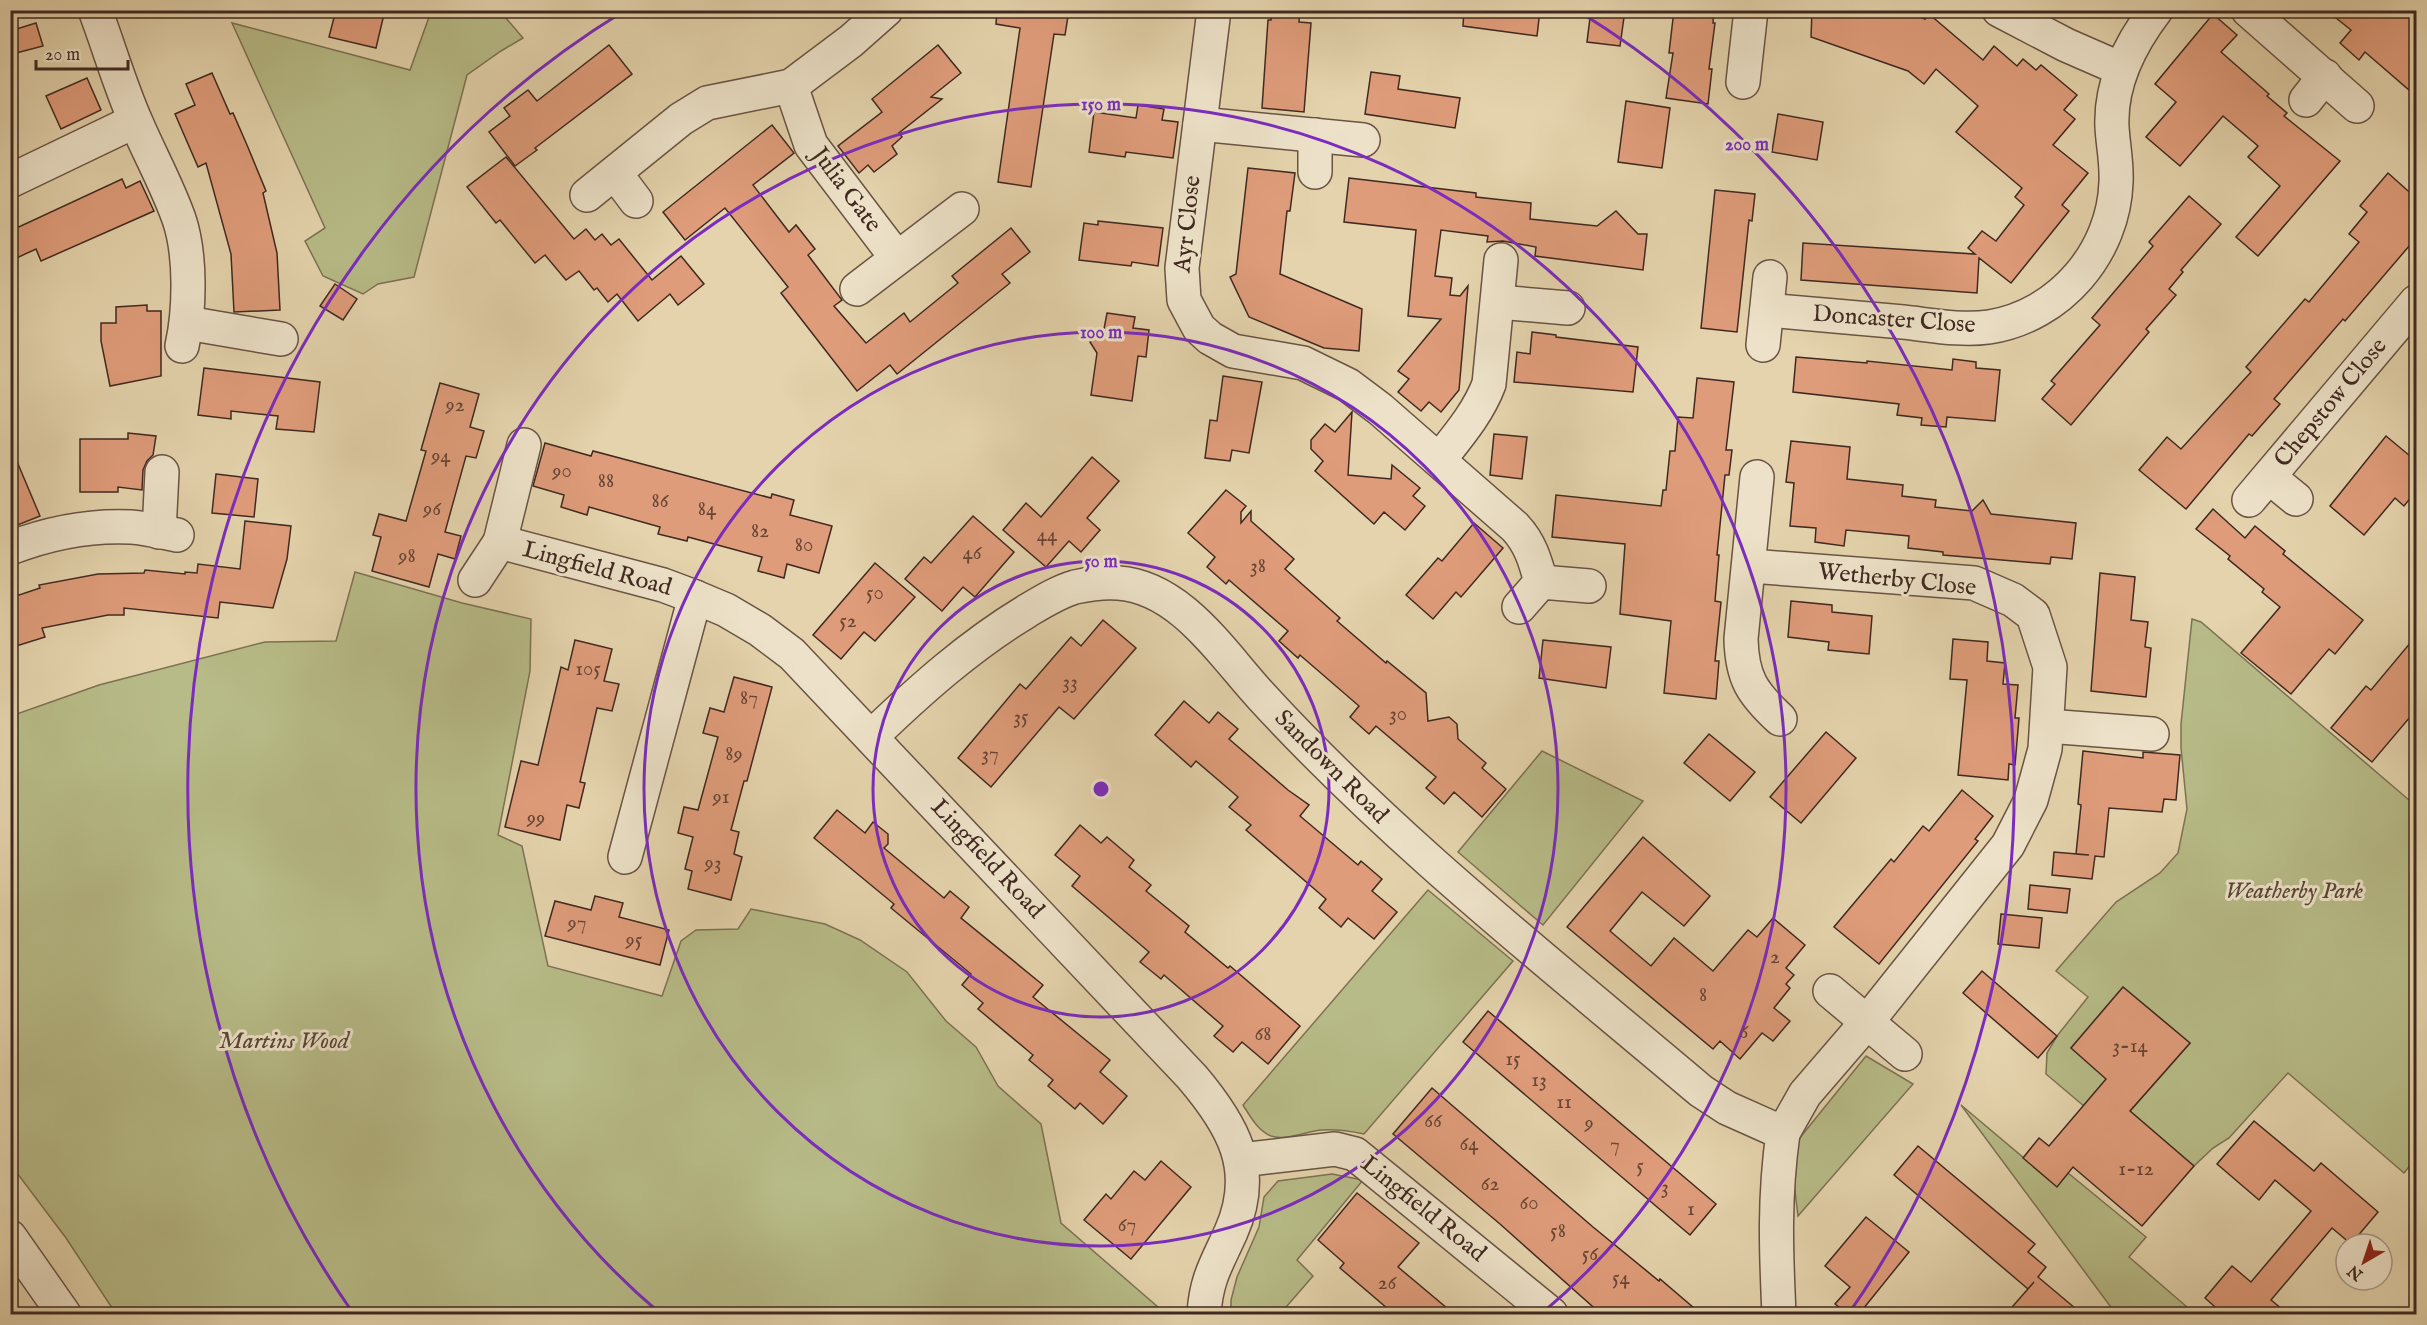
<svg xmlns="http://www.w3.org/2000/svg" width="2427" height="1325" viewBox="0 0 2427 1325" font-family="'IM FELL English',serif">
  <style>
    .green { fill: #b7bb87; stroke: #7c7254; stroke-width: 1.5 }
    .building { fill: #df9c7a; stroke: #402921; stroke-width: 1.5 }
    .lines { fill: none; stroke-linecap: round; stroke-linejoin: round }
    .minor-casing { stroke: #695444; stroke-width: 36 }
    .minor { stroke: #ede2c9; stroke-width: 33 }
    .ring { fill: none; stroke: #7b2cbf; stroke-width: 3 }
    .labels { text-anchor: middle; dominant-baseline: central; stroke-width: 6; stroke-linejoin: round; paint-order: stroke }
    .number-label { font-size: 21px; fill: #684637 }
    .street-label { font-size: 24px; fill: #402921; stroke: #ede2c9 }
    .park-label { font-size: 24px; font-style: italic; fill: #584635; stroke: #ede2c9 }
    .centre { fill: #7b2cbf; stroke: #ede2c9; stroke-width: 3 }
    .ring-label { font-size: 18px; text-anchor: middle; font-weight: bold; fill: #7b2cbf; stroke: #ede2c9; stroke-width: 6; stroke-linejoin: round; paint-order: stroke }
  </style>
  <rect width="100%" height="100%" fill="#e4d3ac"/>
  <filter id="stains"><feTurbulence type="fractalNoise" baseFrequency=".00333" numOctaves="4"/><feColorMatrix values="0 0 0 0 .2 0 0 0 0 .09 0 0 0 0 .02 0 0 0 .5 -.17"/></filter>
  <radialGradient id="worn" r=".72"><stop offset=".6" stop-color="#630" stop-opacity="0"/><stop offset="1" stop-color="#630" stop-opacity=".3"/></radialGradient>
  <g class="green">
    <path d="M437 11H500L523 38 501 51 467 75 414 277 378 284 363 294 323 276 305 241 325 228 232 23 410 70 429 17Z"/>
    <path d="M355 572 462 603 531 619 530 671 498 835 522 846 548 966 662 996 681 941 696 930 738 929 751 909 825 924 860 940 907 972 946 1021 976 1047 998 1086 1041 1124 1061 1223 1166 1314H116L66 1238 11 1165V716L99 685 265 642 336 641Z"/>
    <path d="M2192 619 2201 622 2416 806V1158L2404 1173 2288 1073 2229 1138 2213 1148 2194 1166 2130 1111 2190 1043 2123 987 2071 1048 2134 1102 2111 1129 2046 1074 2047 1053 2057 1036 2088 997 2056 971 2116 902 2160 873 2178 853 2187 809 2181 748V724Z"/>
    <path d="M1542 751 1643 801 1543 925 1458 852Z"/>
    <path d="M1428 890 1513 961 1364 1134C1350 1131 1337 1129 1322 1130 1307 1131 1286 1141 1271 1136 1258 1131 1250 1116 1243 1105Z"/>
    <path d="M1866 1056 1913 1084 1798 1216 1790 1150Z"/>
    <path d="M1961 1105 2057 1186 2068 1173 2146 1237 2129 1257 2187 1307 2182 1314H2116Z"/>
    <path d="M1332 1174 1363 1180 1297 1260 1313 1276 1280 1314H1231V1300L1237 1277 1259 1227 1264 1197 1278 1181Z"/>
  </g>
  <g class="building">
    <path d="M336 10H385L376 48 329 37Z"/>
    <path d="M997 10H1069L1065 35 1054 34 1031 187 998 182 1020 28 996 24Z"/>
    <path d="M1272 10H1300L1299 22 1311 23 1304 112 1262 108 1268 20H1271Z"/>
    <path d="M1464 10H1540L1537 36 1463 26Z"/>
    <path d="M1591 10H1625L1620 46 1587 42Z"/>
    <path d="M1674 10H1714L1713 23H1715L1709 69H1712L1708 104 1666 98 1673 53H1669Z"/>
    <path d="M1812 10H1902L1925 19 1929 14 1983 60 1994 46 2017 66 2023 59 2036 70 2041 65 2077 95 2064 110 2075 119 2053 145 2088 173 2062 205 2069 211 2011 283 1979 258 1977 293 1801 280 1803 243 1975 254 1968 248 1982 231 1996 241 2024 205 2015 197 2022 188 1956 132 1978 106 1936 69 1924 84 1908 71 1811 37Z"/>
    <path d="M2326 10H2416V96L2365 52 2359 60 2340 43 2351 30Z"/>
    <path d="M2213 14 2237 35 2221 52 2269 94 2267 96 2287 113 2284 116 2340 161 2258 256 2236 237 2280 186 2248 157 2258 146 2223 116 2180 166 2146 137 2176 102 2155 84Z"/>
    <path d="M36 23 43 46 16 53 10 31Z"/>
    <path d="M609 45 632 74 535 148 537 150 515 166 489 132 510 116 504 108 528 90 537 101Z"/>
    <path d="M938 45 961 73 931 97 942 99 899 133 902 137 892 146 897 154 874 172 868 165 859 173 838 146 882 112 872 99Z"/>
    <path d="M1371 72 1400 76 1398 89 1460 98 1455 128 1365 114Z"/>
    <path d="M212 73 230 114 233 113 247 145 266 191 263 193 277 253 280 310 234 312 231 254 206 163 198 167 175 114 195 105 186 84Z"/>
    <path d="M87 78 101 110 61 129 46 96Z"/>
    <path d="M1626 101 1670 108 1662 168 1618 162Z"/>
    <path d="M1138 105 1164 109 1162 120 1178 122 1173 158 1126 152 1125 157 1089 152 1094 112 1136 118Z"/>
    <path d="M1778 114 1823 122 1817 160 1772 152Z"/>
    <path d="M772 125 794 153 753 185 789 232 796 225 815 249 808 255 842 300 834 306 866 343 904 313 910 322 958 283 952 276 1011 228 1030 252 1002 274 1010 283 897 374 890 365 857 391 781 293 788 287 725 208 685 240 663 212Z"/>
    <path d="M506 157 574 239 586 229 595 240 602 234 611 245 619 239 652 280 681 256 704 284 678 305 670 294 638 321 617 294 608 302 597 288 594 290 579 271 566 280 545 255 535 263 500 220 496 223 467 187Z"/>
    <path d="M1248 168 1295 173 1290 211H1287L1280 274 1362 309 1359 351 1324 348 1249 317 1230 277 1236 274Z"/>
    <path d="M2388 173 2416 198V238L2345 321 2343 319 2312 355 2274 399 2280 404 2252 436 2249 434 2186 509 2139 470 2167 437 2181 449 2251 372 2246 367 2305 299 2309 302 2359 242 2349 234 2367 212 2360 206Z"/>
    <path d="M1349 178 1476 193V197L1531 203 1530 219 1597 226 1616 211 1638 234H1647L1643 270 1535 256 1536 247 1503 241 1487 242 1488 236 1441 230 1435 276 1452 278 1450 295 1460 296 1468 286 1459 390 1441 412 1429 402 1421 411 1398 392 1409 379 1398 371 1441 319 1408 316 1416 230 1344 222Z"/>
    <path d="M122 179 126 188 140 181 154 211 41 261 36 249 10 261V231Z"/>
    <path d="M1715 190 1755 194 1752 221 1749 220 1737 332 1701 328Z"/>
    <path d="M2189 196 2221 224 2181 270 2183 272 2169 289 2176 295 2146 329 2149 332 2071 425 2042 399 2055 384 2051 381 2100 325 2092 318 2153 246 2149 242Z"/>
    <path d="M1098 221 1163 228 1158 266 1132 262 1131 266 1079 260 1084 223 1098 225Z"/>
    <path d="M335 284 357 299 343 320 320 306Z"/>
    <path d="M147 305V311H161V376L110 386 101 341V323H116V307Z"/>
    <path d="M1107 313 1135 317 1133 328 1149 330 1146 357 1138 356 1132 401 1091 395 1097 353 1090 342 1104 329Z"/>
    <path d="M1532 332 1556 335V337L1638 347 1633 392 1514 382 1517 352 1530 354Z"/>
    <path d="M1796 357 1867 363V361L1952 370 1953 359 1976 362V368L2000 370 1995 421 1947 417 1946 427 1921 425 1922 418 1897 415 1899 404 1793 392Z"/>
    <path d="M204 368 320 382 314 432 276 429 278 416 231 411V419L198 415Z"/>
    <path d="M1223 376 1262 382 1249 453 1232 450 1230 461 1205 458 1210 420 1217 421Z"/>
    <path d="M1697 378 1734 382 1726 450H1732L1729 475H1725L1717 555H1719L1715 601 1721 602 1715 661H1719L1716 699 1664 693 1671 621 1620 614 1625 544 1552 537 1556 495 1661 506 1663 490H1666L1670 451H1675L1678 417 1693 418Z"/>
    <path d="M440 383 479 394 470 427 484 431 476 458 466 456 445 532 461 536 455 559 438 554 429 587 372 571 381 537 373 535 379 514 406 521 426 451 421 450Z"/>
    <path d="M1352 412 1348 475 1391 479 1392 465 1420 488 1413 496 1425 506 1405 530 1384 512 1374 524 1315 471 1323 461 1311 449V440L1325 424 1335 432Z"/>
    <path d="M128 433 156 436 153 455 147 461 143 470 142 490 118 487V492H80V439H128Z"/>
    <path d="M1494 434 1527 437 1522 479 1490 475Z"/>
    <path d="M2386 436 2416 461V491L2404 506 2395 498 2364 535 2330 506Z"/>
    <path d="M1791 441 1850 447 1847 479 1903 485 1902 496 1936 500 1935 507 1972 511 1983 500 1991 514 2076 523 2072 559 2051 557 2050 564 1943 555V552L1908 548 1909 536 1846 530 1844 546 1815 542 1816 528 1790 526 1794 483 1786 482Z"/>
    <path d="M545 443 591 456 593 451 771 498 772 494 794 500 790 515 832 526 819 573 787 564 784 578 758 571 762 557 688 537 687 541 658 534 660 527 589 507 587 515 561 507 564 495 533 486Z"/>
    <path d="M10 445 40 516 10 528Z"/>
    <path d="M1092 457 1119 481 1087 518 1100 530 1081 552 1069 541 1046 567 1003 530 1026 503 1041 517Z"/>
    <path d="M216 474 258 479 254 517 212 513Z"/>
    <path d="M1226 490 1246 506 1241 512V523L1251 511V521L1294 559 1285 569 1340 618 1337 621 1386 663 1387 661 1426 693 1428 721 1449 717 1457 724 1458 739 1486 763 1482 768 1506 789 1482 817 1454 792 1444 804 1426 788 1436 777 1376 726 1369 734 1350 717 1359 706 1300 655 1298 658 1279 641 1288 631 1229 580 1226 584 1207 567 1215 557 1188 533Z"/>
    <path d="M2213 509 2245 538 2255 526 2285 551 2283 554 2363 620 2335 654 2329 649 2291 694 2241 653 2280 607 2262 592 2264 589 2228 559 2230 556 2196 529Z"/>
    <path d="M973 516 1014 552 975 597 963 587 942 611 905 579 924 557 931 563Z"/>
    <path d="M245 521 291 526 287 559 273 608 220 602 218 618 124 608V615H108L42 628 45 637 10 648V598L40 588 39 585 98 574 144 573 145 570 185 574V572L197 573 198 564 240 569Z"/>
    <path d="M1474 523 1503 548 1461 597 1456 592 1433 619 1406 595 1438 558 1442 561Z"/>
    <path d="M875 563 915 597 875 641 864 632 841 659 813 635Z"/>
    <path d="M2100 573 2135 577 2131 620 2148 622 2145 647 2151 648 2146 697 2091 691Z"/>
    <path d="M1791 601 1832 605V612L1872 616 1869 654 1828 650 1829 642 1788 637Z"/>
    <path d="M1103 620 1136 648 1074 719 1059 707 991 787 958 758 1020 684 1026 689 1071 637 1081 646Z"/>
    <path d="M2416 636V710L2372 762 2331 728 2366 686 2371 690Z"/>
    <path d="M1953 639 1988 642 1987 661 2005 663 2003 684 2018 685 2015 718H2019L2015 765 2009 764 2008 780 1958 775 1967 680 1950 679Z"/>
    <path d="M575 640 612 649 604 681 619 684 612 711 597 708 580 782 585 783 579 808 567 805 560 840 505 827 521 761 538 765 561 667 568 670Z"/>
    <path d="M1543 640 1611 647 1606 688 1539 678Z"/>
    <path d="M734 677 772 687 747 781H744L731 830 739 832 734 854 742 857 731 900 688 889 692 871 685 869 693 837 678 833 684 807 698 810 718 737 703 733 710 708 724 712Z"/>
    <path d="M1184 701 1209 723 1218 712 1238 729 1229 739 1288 790 1309 805 1300 816 1358 865 1361 861 1382 879 1372 891 1397 912 1374 939 1348 918 1341 927 1319 908 1326 899 1246 830 1251 825 1229 807 1238 797 1196 761 1191 767 1155 735Z"/>
    <path d="M1826 732 1856 758 1801 823 1770 797Z"/>
    <path d="M1709 734 1755 772 1730 801 1684 763Z"/>
    <path d="M2083 751 2143 758V752L2180 755 2176 800 2164 799 2162 812 2109 808 2104 857 2095 856 2092 879 2052 875 2054 852 2089 855 2076 854 2081 805 2078 804Z"/>
    <path d="M1962 790 1993 816 1975 839 1978 841 1879 964 1834 927 1891 859 1894 862 1923 826 1929 831Z"/>
    <path d="M837 810 865 833 873 822 888 834V844L884 848 944 898 950 891 969 907 961 918 1043 985 1033 997 1110 1060 1100 1072 1127 1096 1103 1124 1080 1103 1075 1109 1048 1086 1053 1080 1029 1060 1033 1055 978 1009 983 1003 962 985 971 974 891 908 894 904 814 838Z"/>
    <path d="M1080 825 1101 843 1107 837 1134 860 1129 867 1151 885 1146 891 1189 926 1185 932 1228 968 1230 966 1300 1026 1268 1064 1242 1042 1233 1052 1214 1036 1223 1026 1164 975 1161 979 1140 962 1149 952 1072 886 1080 876 1055 855Z"/>
    <path d="M1643 837 1710 896 1684 926 1642 892 1610 931 1651 966 1674 938 1713 971 1748 930 1757 937 1773 918 1805 945 1786 968 1794 975 1786 984 1790 988 1774 1008 1790 1021 1773 1041 1762 1033 1740 1059 1720 1041 1713 1049 1567 927Z"/>
    <path d="M2030 885 2070 889 2067 913 2028 909Z"/>
    <path d="M595 896 623 903 619 917 669 930 660 965 545 936 555 901 591 910Z"/>
    <path d="M2001 914 2042 918 2039 948 1998 944Z"/>
    <path d="M1982 971 2057 1036 2038 1058 1963 993Z"/>
    <path d="M2123 987 2190 1043 2130 1111 2194 1166 2142 1226 2073 1167 2057 1187 2023 1158 2039 1138 2049 1146 2106 1079 2071 1048Z"/>
    <path d="M1488 1011 1716 1204 1690 1235 1463 1042Z"/>
    <path d="M1432 1088 1593 1227 1659 1281 1660 1279 1701 1314H1601L1500 1224 1393 1134Z"/>
    <path d="M2254 1121 2314 1171 2321 1163 2378 1212 2351 1244 2332 1228 2271 1300 2288 1314H2223L2205 1298 2232 1266 2251 1282 2311 1211 2275 1180 2259 1200 2217 1164Z"/>
    <path d="M1918 1146 2035 1244 2028 1252 2046 1267 2038 1277 2082 1314H2006L2034 1282 2028 1289 1894 1175Z"/>
    <path d="M1161 1161 1191 1187 1131 1259 1084 1220 1106 1194 1111 1199 1134 1171 1145 1180Z"/>
    <path d="M1357 1193 1419 1243 1398 1267 1454 1314H1394L1340 1268 1344 1263 1318 1240Z"/>
    <path d="M1866 1217 1909 1252 1859 1314H1848L1835 1304 1850 1287 1825 1266Z"/>
  </g>
  <g class="lines">
    <defs>
      <g id="minor">
        <path d="M95 10C109 47 120 86 136 122 150 155 167 185 179 219 191 254 190 310 182 346"/>
        <path d="M1214 10 1182 268 1184 300 1199 328 1210 338 1233 351 1303 363 1348 385 1380 409 1515 527C1530 543 1535 560 1541 582"/>
        <path d="M1999 10 2066 45 2121 69"/>
        <path d="M2248 10 2357 106"/>
        <path d="M1743 82 1751 10"/>
        <path d="M791 86 811 145 896 257"/>
        <path d="M2306 100 2325 76"/>
        <path d="M1200 124 1363 140"/>
        <path d="M1315 172V135"/>
        <path d="M615 173 636 201"/>
        <path d="M10 181 135 121"/>
        <path d="M587 195 681 119 707 103 791 86 851 41 886 10"/>
        <path d="M857 289 962 209"/>
        <path d="M1498 302 1568 308"/>
        <path d="M1767 310C1812 314 1858 318 1903 322 1931 325 1961 331 1989 327 2060 316 2114 252 2116 182 2117 163 2113 145 2112 127 2110 84 2130 44 2156 10"/>
        <path d="M187 323 281 339"/>
        <path d="M1763 345 1770 277"/>
        <path d="M1439 460C1458 436 1478 413 1489 384L1501 260"/>
        <path d="M1757 477 1741 639C1742 678 1752 693 1780 719"/>
        <path d="M2269 477 2296 499"/>
        <path d="M2249 500 2416 302"/>
        <path d="M159 532 162 472"/>
        <path d="M500 542 663 585 695 597 726 610 760 630 792 654 1192 1077C1232 1124 1259 1169 1231 1232 1217 1263 1206 1279 1204 1314"/>
        <path d="M10 548C49 533 90 525 131 527 146 528 162 532 177 535"/>
        <path d="M1750 566 1974 583 2013 600 2033 615 2050 667 2045 749 2031 800 2008 845 1867 1022 1805 1094 1783 1133"/>
        <path d="M475 580 500 542 524 445"/>
        <path d="M1519 607 1541 582 1589 586"/>
        <path d="M2047 726 2152 734"/>
        <path d="M871 737C920 690 969 646 1027 611 1042 602 1058 592 1075 587 1089 584 1104 582 1118 583 1181 587 1223 655 1262 697 1395 842 1551 964 1701 1091L1727 1108 1783 1133C1774 1197 1776 1251 1779 1314"/>
        <path d="M625 857 695 597"/>
        <path d="M1830 991 1905 1054"/>
        <path d="M1241 1160 1335 1149 1355 1154 1551 1314"/>
        <path d="M10 1237 64 1314"/>
      </g>
    </defs>
    <use href="#minor" class="minor-casing"/>
    <use href="#minor" class="minor"/>
  </g>
  <g class="ring">
    <circle cx="1101" cy="789" r="228"/>
    <circle cx="1101" cy="789" r="457"/>
    <path d="M661 1314A685 685 0 1 1 1541 1314"/>
    <path d="M353 1313A913 913 0 0 1 624 11M1578 11A913 913 0 0 1 1849 1313"/>
  </g>
  <g class="labels">
    <g class="number-label">
      <text x="455" y="405">92</text>
      <text x="441" y="456">94</text>
      <text x="562" y="471">90</text>
      <text x="606" y="481">88</text>
      <text x="660" y="501">86</text>
      <text x="432" y="509">96</text>
      <text x="707" y="509">84</text>
      <text x="760" y="531">82</text>
      <text x="1047" y="535">44</text>
      <text x="804" y="545">80</text>
      <text x="972" y="553">46</text>
      <text x="407" y="556">98</text>
      <text x="1258" y="566">38</text>
      <text x="875" y="593">50</text>
      <text x="848" y="621">52</text>
      <text x="588" y="669">105</text>
      <text x="1070" y="682">33</text>
      <text x="749" y="698">87</text>
      <text x="1398" y="714">30</text>
      <text x="1021" y="717">35</text>
      <text x="734" y="754">89</text>
      <text x="990" y="754">37</text>
      <text x="721" y="797">91</text>
      <text x="536" y="818">99</text>
      <text x="713" y="863">93</text>
      <text x="577" y="923">97</text>
      <text x="634" y="940">95</text>
      <text x="1775" y="957">2</text>
      <text x="1703" y="995">8</text>
      <text x="1744" y="1032">6</text>
      <text x="1263" y="1034">68</text>
      <text x="2130" y="1046">3-14</text>
      <text x="1513" y="1059">15</text>
      <text x="1539" y="1080">13</text>
      <text x="1564" y="1102">11</text>
      <text x="1433" y="1121">66</text>
      <text x="1589" y="1123">9</text>
      <text x="1469" y="1144">64</text>
      <text x="1615" y="1145">7</text>
      <text x="1640" y="1166">5</text>
      <text x="2136" y="1169">1-12</text>
      <text x="1490" y="1184">62</text>
      <text x="1665" y="1187">3</text>
      <text x="1529" y="1203">60</text>
      <text x="1691" y="1209">1</text>
      <text x="1127" y="1225">67</text>
      <text x="1558" y="1231">58</text>
      <text x="1590" y="1254">56</text>
      <text x="1621" y="1278">54</text>
      <text x="1387" y="1283">26</text>
    </g>
    <g class="street-label">
      <text transform="translate(846 190) rotate(53)">Julia Gate</text>
      <text transform="translate(1188 224) rotate(-84)">Ayr Close</text>
      <text transform="translate(1894 320) rotate(4)">Doncaster Close</text>
      <text transform="translate(2331 403) rotate(-50)">Chepstow Close</text>
      <text transform="translate(597 569) rotate(15)">Lingfield Road</text>
      <text transform="translate(1897 580) rotate(6)">Wetherby Close</text>
      <text transform="translate(1331 767) rotate(45)">Sandown Road</text>
      <text transform="translate(987 859) rotate(47)">Lingfield Road</text>
      <text transform="translate(1423 1209) rotate(39)">Lingfield Road</text>
    </g>
    <g class="park-label">
      <text x="2294" y="891">Weatherby Park</text>
      <text x="284" y="1041">Martins Wood</text>
    </g>
  </g>
  <circle cx="1101" cy="789" r="9" class="centre"/>
  <g class="ring-label">
    <text x="1101" y="110">150 m</text>
    <text x="1747" y="150">200 m</text>
    <text x="1101" y="338">100 m</text>
    <text x="1101" y="567">50 m</text>
  </g>
  <rect width="2427" height="1325" fill="none" stroke="#e4d3ac" stroke-width="36"/>
  <rect x="12" y="12" width="2403" height="1301" fill="none" stroke="#402921" stroke-width="3"/>
  <rect x="18" y="18" width="2391" height="1289" fill="none" stroke="#402921" stroke-width="1.5"/>
  <g transform="translate(2364 1262) rotate(219)"><circle r="28" fill="#ede2c9" stroke="#a89886" stroke-width="1.5"/>
  <path d="M0-4.5L10 22L0 15L-10 22Z" fill="#8f2418"/>
  <text y="-9" font-size="16" font-weight="bold" text-anchor="middle" fill="#402921">N</text>
  </g>
  <path d="M36 60v9h92v-9" fill="none" stroke="#402921" stroke-width="3"/>
  <text x="45" y="60" font-size="18" fill="#402921" stroke="#ede2c9" stroke-width="4.5" paint-order="stroke">20 m</text>
  <rect width="100%" height="100%" filter="url(#stains)"/>
  <rect width="100%" height="100%" fill="url(#worn)"/>
</svg>
